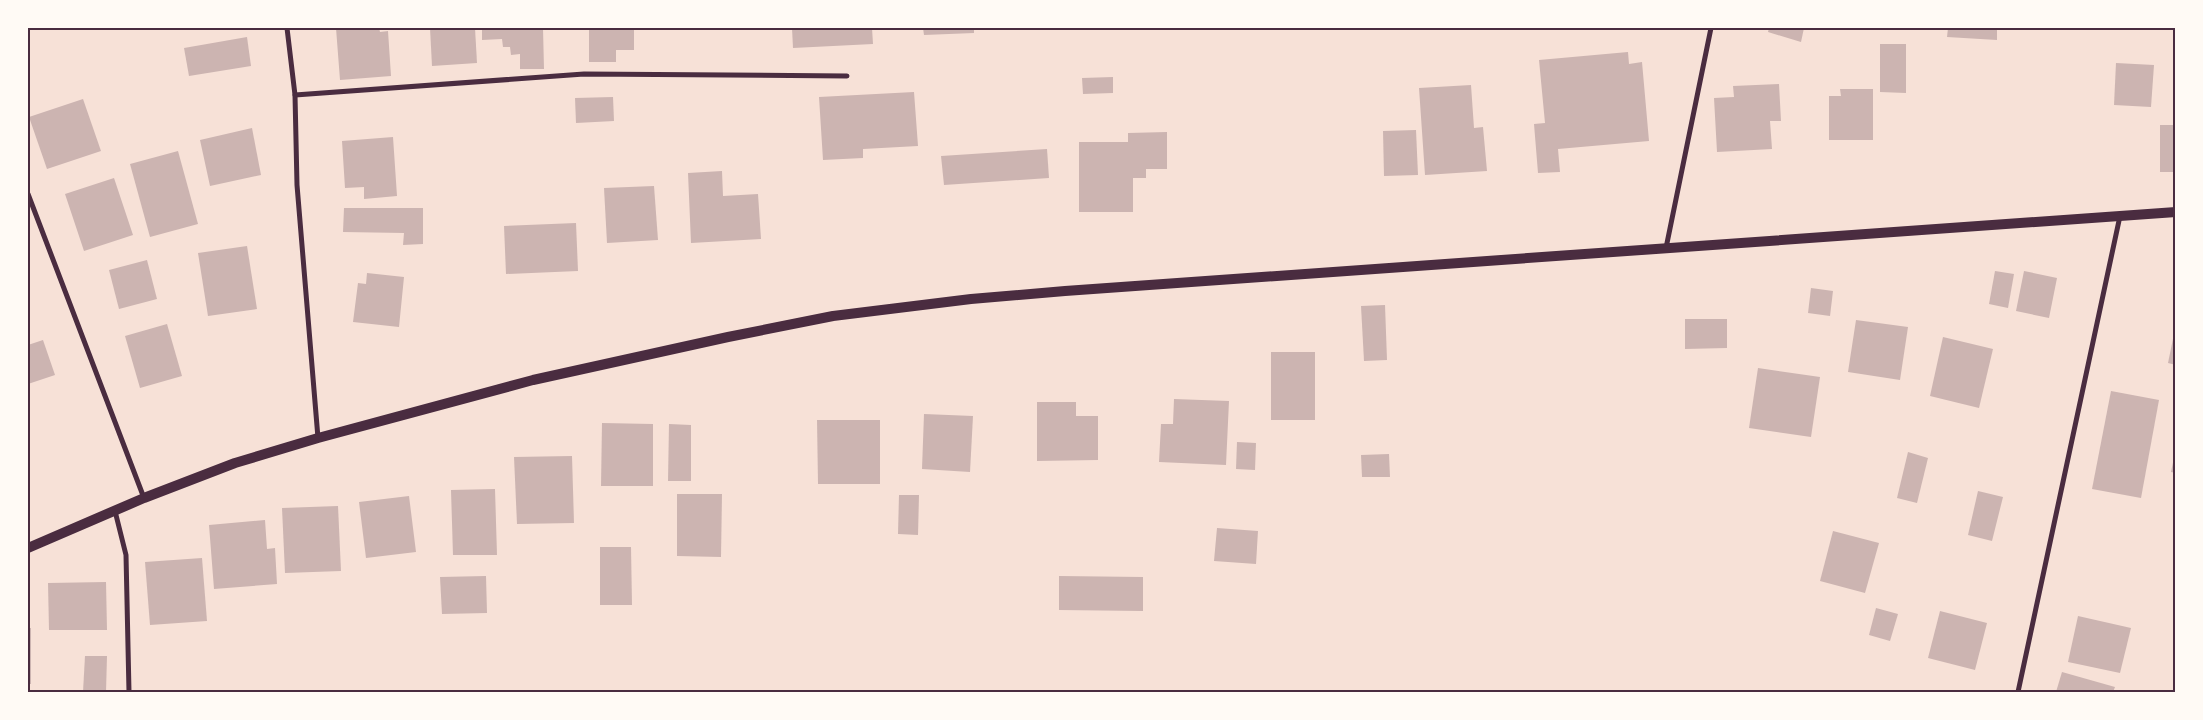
<svg xmlns="http://www.w3.org/2000/svg" width="2203" height="720" viewBox="0 0 2203 720" font-family="Rubik,sans-serif">
  <style>
    .building { fill: #ccb4b1 }
    .lines { fill: none; stroke-linecap: round; stroke-linejoin: round }
    .minor { stroke: #4a2c40; stroke-width: 5 }
    .secondary { stroke: #4a2c40; stroke-width: 10 }
    .neatline { fill: none; stroke: #4a2c40; stroke-width: 2 }
  </style>
  <rect width="100%" height="100%" fill="#f7e1d7"/>
  <g class="building">
    <path d="M336 28H379L380 32 388 31 391 76 340 80Z"/>
    <path d="M430 28H475L477 63 432 66Z"/>
    <path d="M482 28H543L544 69H520V54L511 55 510 47H503L502 39 482 40Z"/>
    <path d="M589 28H634V50H616V62H589Z"/>
    <path d="M792 28H872L873 44 793 48Z"/>
    <path d="M923 28H974V33L924 35Z"/>
    <path d="M1769 28H1804L1801 42 1768 32Z"/>
    <path d="M1948 28H1997V40L1947 37Z"/>
    <path d="M247 37 251 66 189 76 184 48Z"/>
    <path d="M1880 44H1906V93L1880 92Z"/>
    <path d="M1628 52 1629 64 1642 62 1649 141 1558 149 1560 172 1538 173 1534 124 1545 123 1539 60Z"/>
    <path d="M2116 63 2154 65 2151 107 2114 105Z"/>
    <path d="M1113 77V93L1083 94 1082 78Z"/>
    <path d="M1779 84 1781 121H1770L1772 149 1717 152 1714 98 1734 97 1733 86Z"/>
    <path d="M1471 85 1474 128 1483 127 1487 171 1425 175 1419 88Z"/>
    <path d="M1840 89H1873V140H1829V96H1841Z"/>
    <path d="M914 92 918 146 863 149V158L823 160 819 97Z"/>
    <path d="M613 97 614 121 576 123 575 98Z"/>
    <path d="M83 99 101 151 47 169 29 117Z"/>
    <rect x="2160" y="125" width="16" height="47"/>
    <path d="M252 128 261 175 210 186 200 140Z"/>
    <path d="M1416 130 1418 175 1384 176 1383 131Z"/>
    <path d="M1167 132V169H1146V178H1133V212H1079V142H1128V133Z"/>
    <path d="M393 137 397 196 364 199V187L345 188 342 141Z"/>
    <path d="M1047 149 1049 178 944 185 941 156Z"/>
    <path d="M178 151 198 224 150 237 130 164Z"/>
    <path d="M722 171 723 196 758 194 761 239 691 243 688 173Z"/>
    <path d="M114 178 133 235 84 251 65 194Z"/>
    <path d="M654 186 658 240 607 243 604 188Z"/>
    <path d="M344 208H423V244L403 245 404 233 343 232Z"/>
    <path d="M576 223 578 271 506 274 504 226Z"/>
    <path d="M247 246 257 309 208 316 198 253Z"/>
    <path d="M147 260 157 299 119 309 109 270Z"/>
    <path d="M1995 271 2014 274 2008 308 1989 304Z"/>
    <path d="M2024 271 2057 278 2049 318 2016 311Z"/>
    <path d="M367 273 404 277 399 327 353 322 358 283 366 284Z"/>
    <path d="M1811 288 1833 291 1830 316 1808 313Z"/>
    <path d="M1385 305 1387 360 1364 361 1361 306Z"/>
    <path d="M1685 319H1727V348L1685 349Z"/>
    <path d="M1856 320 1908 327 1900 380 1848 372Z"/>
    <path d="M167 324 182 376 140 388 125 336Z"/>
    <path d="M2175 329H2176V365L2168 363Z"/>
    <path d="M1943 337 1993 349 1979 408 1930 396Z"/>
    <path d="M43 340 55 375 28 384V345Z"/>
    <rect x="1271" y="352" width="44" height="68"/>
    <path d="M1758 368 1820 377 1811 437 1749 428Z"/>
    <path d="M2111 391 2159 400 2141 498 2092 489Z"/>
    <path d="M1174 399 1229 401 1226 465 1159 462 1161 424H1173Z"/>
    <path d="M1037 402H1076V416H1098V460L1037 461Z"/>
    <path d="M924 414 973 416 970 472 922 469Z"/>
    <path d="M817 420H880V484H818Z"/>
    <path d="M602 423 653 424V486H601Z"/>
    <path d="M669 424 691 425V481H668Z"/>
    <path d="M1237 442 1256 443 1255 470 1236 469Z"/>
    <path d="M1908 452 1928 458 1917 503 1897 498Z"/>
    <path d="M2175 453H2176V473L2171 472Z"/>
    <path d="M1389 454 1390 477H1362L1361 455Z"/>
    <path d="M572 456 574 523 517 524 514 457Z"/>
    <path d="M495 489 497 555H453L451 490Z"/>
    <path d="M1978 491 2003 497 1992 541 1968 535Z"/>
    <path d="M677 494H722L721 557 677 556Z"/>
    <path d="M899 495H919L918 535 898 534Z"/>
    <path d="M409 496 416 552 366 558 359 502Z"/>
    <path d="M338 506 341 571 285 573 282 508Z"/>
    <path d="M265 520 267 549 275 548 277 584 214 589 209 525Z"/>
    <path d="M1217 528 1258 531 1256 564 1214 561Z"/>
    <path d="M1833 531 1879 543 1865 593 1820 581Z"/>
    <path d="M600 547H631L632 605H600Z"/>
    <path d="M202 558 207 621 150 625 145 562Z"/>
    <path d="M486 576 487 613 442 614 440 577Z"/>
    <path d="M1059 576 1143 577V611L1059 610Z"/>
    <path d="M106 582 107 630H49L48 583Z"/>
    <path d="M1876 608 1898 614 1890 641 1869 635Z"/>
    <path d="M1940 611 1987 623 1975 670 1928 658Z"/>
    <path d="M2078 616 2131 628 2120 673 2068 662Z"/>
    <rect x="28" y="628" width="3" height="56"/>
    <path d="M85 656H107L106 692H83Z"/>
    <path d="M2062 672 2115 687 2113 692H2056Z"/>
  </g>
  <g class="lines">
    <g class="minor">
      <path d="M287 28 295 95 297 185 318 438"/>
      <path d="M295 95 584 74 847 76"/>
      <path d="M28 194 144 498"/>
      <path d="M1666 248 1711 28"/>
      <path d="M115 511 126 555 129 692"/>
      <path d="M2018 692 2120 216"/>
    </g>
    <path class="secondary" d="M28 548 144 498 235 463 318 438 533 380 728 337 833 316 971 299 1065 291 2176 212"/>
  </g>
  <rect width="2203" height="720" fill="none" stroke="#fffaf5" stroke-width="58"/>
  <rect x="29" y="29" width="2145" height="662" class="neatline"/>
</svg>
